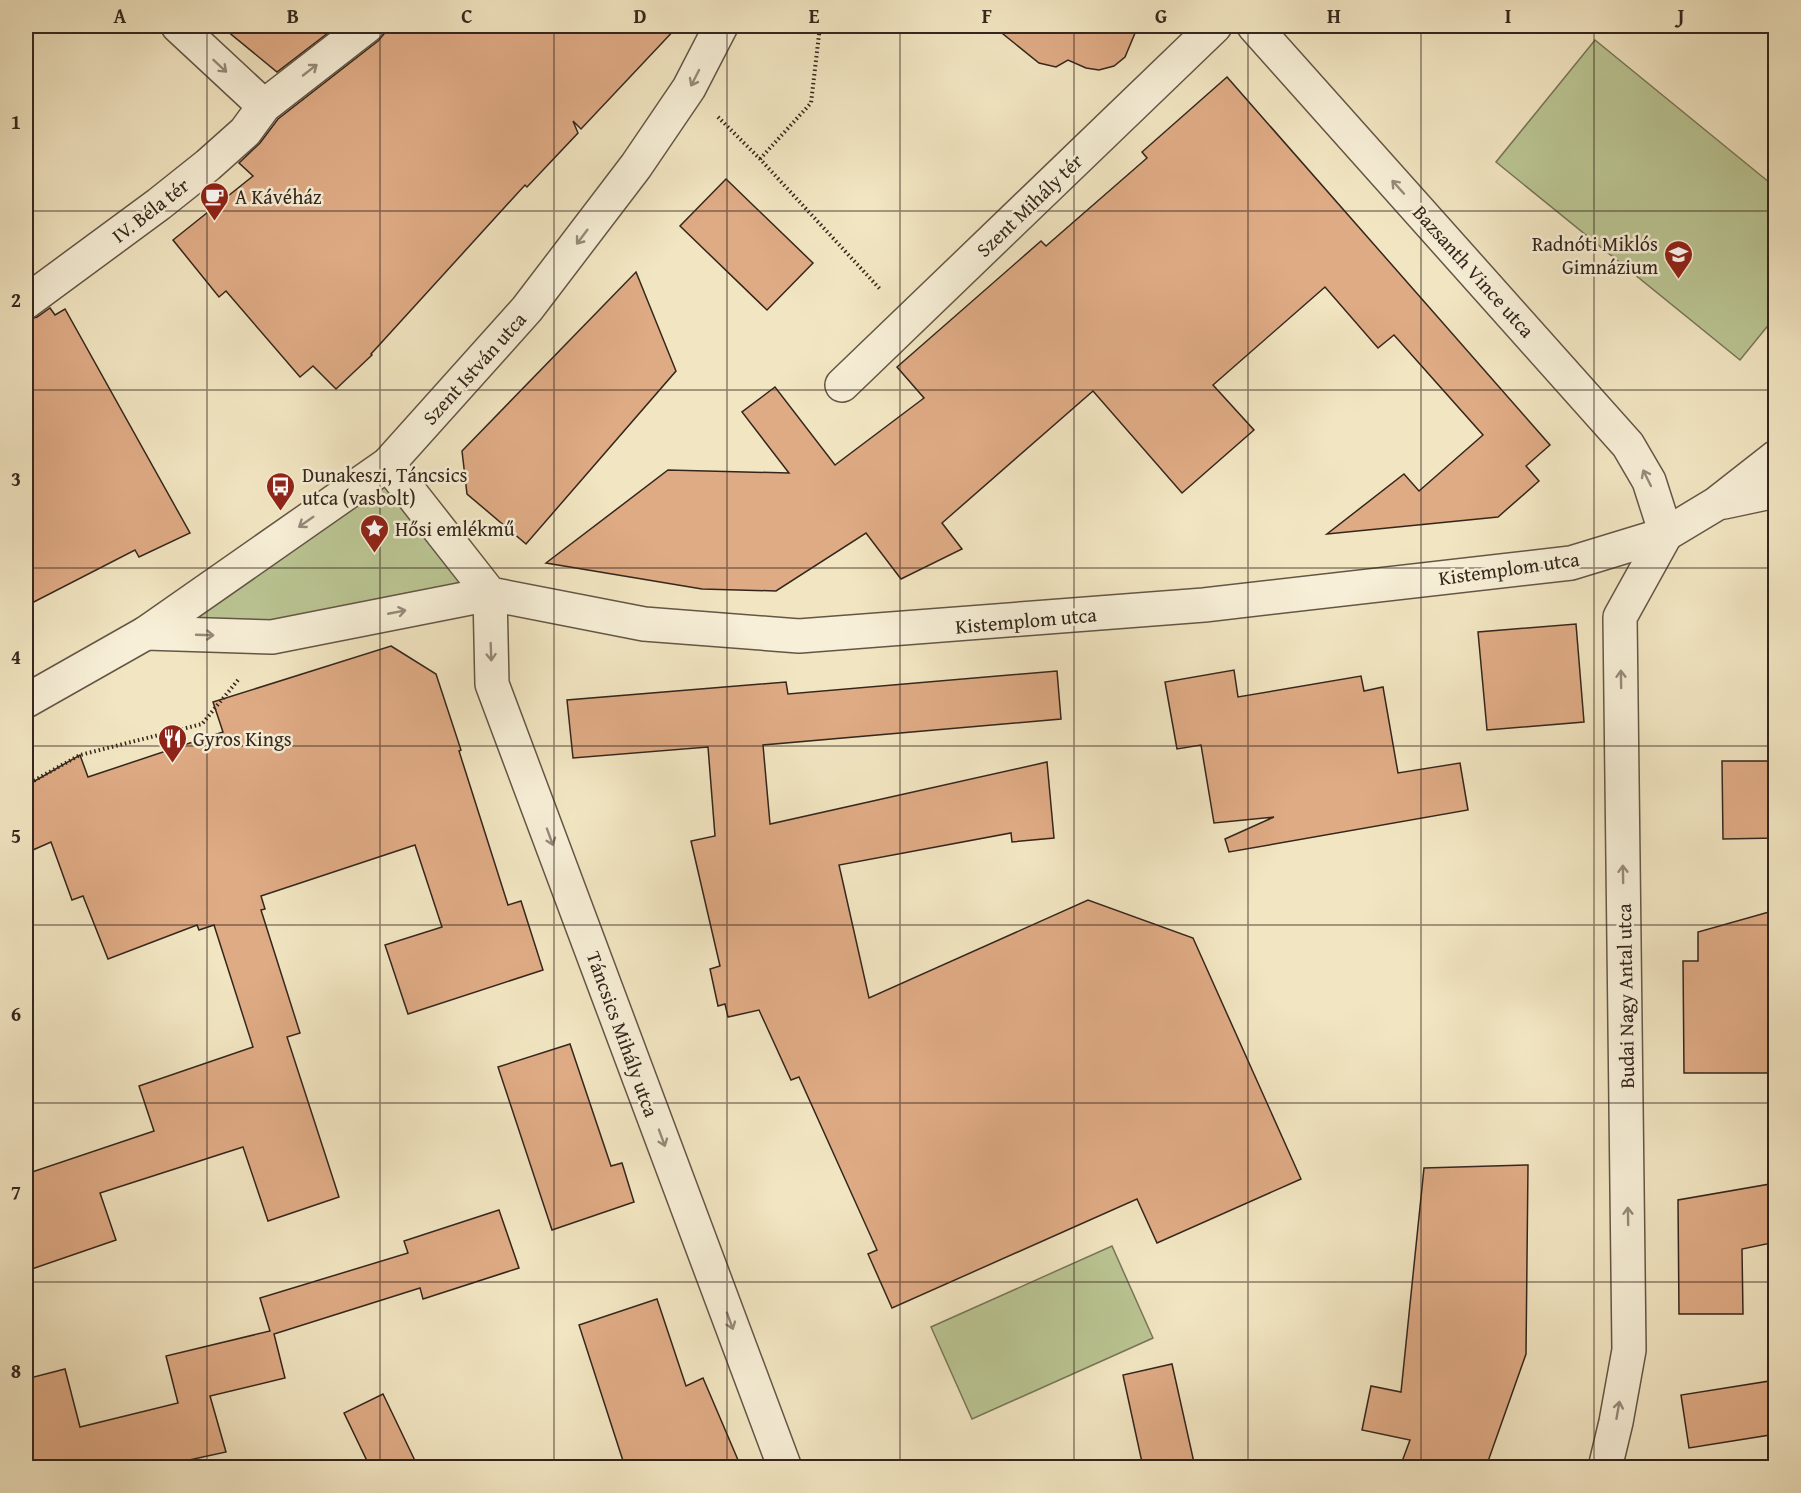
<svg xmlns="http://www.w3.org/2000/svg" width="1801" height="1493" viewBox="0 0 1801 1493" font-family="'Gentium Book Plus',serif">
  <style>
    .green { fill: #bac593; stroke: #777658; stroke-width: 1.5 }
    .building { fill: #dfab85; stroke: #34261d; stroke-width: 1.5 }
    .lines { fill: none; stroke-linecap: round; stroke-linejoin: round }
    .minor-casing { stroke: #645646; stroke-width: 36 }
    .path { stroke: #34261d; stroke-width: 4; stroke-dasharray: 1.5 3; stroke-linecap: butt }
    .minor { stroke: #f7efd7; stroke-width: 33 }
    .oneway { stroke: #968a7a }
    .grid { fill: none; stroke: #34261d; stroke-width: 1.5; stroke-opacity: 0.55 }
    .labels { text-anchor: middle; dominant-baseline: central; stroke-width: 5; stroke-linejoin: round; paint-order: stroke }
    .poi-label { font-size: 20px; fill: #34261d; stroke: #f7efd7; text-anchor: start }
    .street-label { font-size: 20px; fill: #34261d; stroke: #f7efd7 }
    .neatline { fill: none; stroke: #34261d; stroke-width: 2 }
    .grid-label { font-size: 20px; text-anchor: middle; font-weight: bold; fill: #34261d }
  </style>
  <rect width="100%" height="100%" fill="#f2e6c2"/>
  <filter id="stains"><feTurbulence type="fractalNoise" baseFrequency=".00333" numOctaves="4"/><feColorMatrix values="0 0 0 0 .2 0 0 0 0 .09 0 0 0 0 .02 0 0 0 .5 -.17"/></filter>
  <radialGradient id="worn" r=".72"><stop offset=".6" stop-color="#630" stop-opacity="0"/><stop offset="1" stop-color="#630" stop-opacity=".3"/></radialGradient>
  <g class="green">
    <path d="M1595 40 1775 187V317L1740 360 1496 162Z"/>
    <path d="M388 464 490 594 272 637 146 633Z"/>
    <path d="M1112 1246 1153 1338 972 1419 931 1327Z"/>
  </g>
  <g class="building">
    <path d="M221 26H337L277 72Z"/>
    <path d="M385 26H678L581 129 573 121 578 133 527 187 525 185 371 354 372 355 336 389 313 366 300 377 226 291 219 297 173 240 253 176 239 163 260 143 278 119 378 41 384 34Z"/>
    <path d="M989 26H1138L1125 57 1114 66 1099 70 1086 68 1068 60 1056 67 1039 63 998 30Z"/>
    <path d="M1227 77 1550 445 1526 466 1539 481 1498 517 1327 534 1404 474 1419 491 1483 435 1394 335 1378 348 1325 287 1213 385 1254 430 1182 493 1093 391 942 523 962 549 901 579 866 533 776 591 702 589 546 563 668 470 789 473 742 412 775 387 835 465 924 398 897 367 1041 241 1046 246 1147 158 1142 152Z"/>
    <path d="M726 179 813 263 767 310 680 226Z"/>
    <path d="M636 272 676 371 526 544 467 494 462 451Z"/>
    <path d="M50 308 55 315 65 309 190 533 139 557 135 550 26 606V320L37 317Z"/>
    <path d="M1576 624 1584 722 1487 730 1478 632Z"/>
    <path d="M391 646 436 674 461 750 459 751 508 905 521 901 543 970 408 1014 385 945 442 927 415 845 261 896 265 909 261 910 300 1033 287 1037 339 1197 268 1221 243 1147 100 1193 116 1240 26 1271V1174L154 1131 139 1086 253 1047 214 925 199 930 197 925 108 959 83 896 72 900 51 842 26 853V786L80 755 88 777 223 732 213 702Z"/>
    <path d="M1234 670 1238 697 1361 676 1364 691 1383 687 1398 773 1460 763 1468 810 1229 852 1225 839 1274 817 1214 823 1201 745 1177 749 1165 682Z"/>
    <path d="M1057 671 1061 719 763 745 770 824 1047 762 1054 838 1012 842 1011 833 839 865 869 998 1088 900 1193 938 1301 1179 1157 1243 1137 1199 892 1308 868 1254 877 1250 799 1077 791 1080 759 1010 728 1017 725 1004 718 1006 710 969 720 966 691 841 715 836 708 747 573 758 567 700 786 682 788 694Z"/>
    <path d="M1722 761H1776V838L1723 839Z"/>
    <path d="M1776 910V1073H1684L1683 961H1698V932Z"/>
    <path d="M570 1044 611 1166 622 1163 634 1202 552 1230 498 1067Z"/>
    <path d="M1528 1165 1526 1354 1486 1467H1400L1410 1440 1362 1430 1371 1386 1401 1392 1424 1168Z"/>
    <path d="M1776 1183V1242L1742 1249 1743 1314H1679L1678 1200Z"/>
    <path d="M499 1210 519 1268 423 1299 420 1288 274 1334 285 1378 210 1396 226 1452 157 1467H26V1379L65 1369 80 1427 178 1403 166 1356 270 1331 260 1298 408 1253 404 1241Z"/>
    <path d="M657 1299 686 1386 703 1378 741 1467H625L579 1325Z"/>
    <path d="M1172 1364 1195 1467H1143L1123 1375Z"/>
    <path d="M1776 1380V1434L1689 1448 1681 1395Z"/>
    <path d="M383 1394 418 1467H370L344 1413Z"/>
  </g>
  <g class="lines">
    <defs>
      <g id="minor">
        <path d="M178 26 264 106"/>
        <path d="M1254 26 1628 445 1649 481 1666 534 1620 617 1629 1350 1616 1422 1605 1468"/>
        <path d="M26 302 159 204 208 165 245 132 264 106 367 26"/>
        <path d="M842 385 1215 26"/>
        <path d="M388 464 490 594 644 624 799 636 1204 605 1571 563 1666 534 1716 504 1776 457"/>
        <path d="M1724 502 1776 491"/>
        <path d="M490 594 492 684 785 1468"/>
        <path d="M146 633 272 637 490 594"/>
        <path d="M26 701 146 633 388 464 527 309 636 166 689 88 721 26"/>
      </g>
    </defs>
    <use href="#minor" class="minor-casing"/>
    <g class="path">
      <path d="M718 117 760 159 880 289"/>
      <path d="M760 159 811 103 820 26"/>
      <path d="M26 785 80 755 202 724 238 680"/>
    </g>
    <use href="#minor" class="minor"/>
  </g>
  <defs><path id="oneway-shaft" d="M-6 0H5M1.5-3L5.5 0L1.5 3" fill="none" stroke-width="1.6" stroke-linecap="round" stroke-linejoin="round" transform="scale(1.5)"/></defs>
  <g class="oneway">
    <use href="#oneway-shaft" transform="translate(220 66) rotate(43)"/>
    <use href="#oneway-shaft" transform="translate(310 70) rotate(-38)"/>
    <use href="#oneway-shaft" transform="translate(695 78) rotate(117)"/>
    <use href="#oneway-shaft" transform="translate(1398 187) rotate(-132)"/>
    <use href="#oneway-shaft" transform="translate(582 237) rotate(127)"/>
    <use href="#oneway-shaft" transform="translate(1647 478) rotate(-116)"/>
    <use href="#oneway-shaft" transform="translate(306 522) rotate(145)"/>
    <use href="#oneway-shaft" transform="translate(397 612) rotate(-11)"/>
    <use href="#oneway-shaft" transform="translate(205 635) rotate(2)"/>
    <use href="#oneway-shaft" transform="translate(491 652) rotate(88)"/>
    <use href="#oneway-shaft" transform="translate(1621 679) rotate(-91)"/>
    <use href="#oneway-shaft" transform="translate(550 837) rotate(70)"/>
    <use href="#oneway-shaft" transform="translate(1623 874) rotate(-91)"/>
    <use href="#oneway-shaft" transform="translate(662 1138) rotate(70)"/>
    <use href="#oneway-shaft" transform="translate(1628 1216) rotate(-91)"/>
    <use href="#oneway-shaft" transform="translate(730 1321) rotate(70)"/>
    <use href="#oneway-shaft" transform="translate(1618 1410) rotate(-80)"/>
  </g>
  <path class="grid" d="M207 26V1468M380 26V1468M554 26V1468M727 26V1468M900 26V1468M1074 26V1468M1248 26V1468M1421 26V1468M1594 26V1468M26 211H1776M26 390H1776M26 568H1776M26 746H1776M26 925H1776M26 1103H1776M26 1282H1776"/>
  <defs>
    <symbol id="cafe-pin" viewBox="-11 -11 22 30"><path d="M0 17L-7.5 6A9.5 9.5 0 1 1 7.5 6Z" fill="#8f2418" stroke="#f7efd7"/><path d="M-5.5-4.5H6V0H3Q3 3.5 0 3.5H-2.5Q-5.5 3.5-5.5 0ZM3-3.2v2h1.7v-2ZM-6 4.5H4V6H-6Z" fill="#fff"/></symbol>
    <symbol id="school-pin" viewBox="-11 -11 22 30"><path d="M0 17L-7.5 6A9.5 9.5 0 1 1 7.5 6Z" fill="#8f2418" stroke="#f7efd7"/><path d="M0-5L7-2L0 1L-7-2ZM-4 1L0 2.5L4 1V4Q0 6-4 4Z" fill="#fff"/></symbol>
    <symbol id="bus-pin" viewBox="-11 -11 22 30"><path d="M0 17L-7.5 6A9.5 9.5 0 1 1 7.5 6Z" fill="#8f2418" stroke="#f7efd7"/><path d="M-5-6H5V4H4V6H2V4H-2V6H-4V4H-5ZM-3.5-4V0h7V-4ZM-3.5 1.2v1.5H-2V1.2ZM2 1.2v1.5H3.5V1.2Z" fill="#fff"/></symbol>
    <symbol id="sight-pin" viewBox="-11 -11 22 30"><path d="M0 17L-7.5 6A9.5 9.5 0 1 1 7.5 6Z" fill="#8f2418" stroke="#f7efd7"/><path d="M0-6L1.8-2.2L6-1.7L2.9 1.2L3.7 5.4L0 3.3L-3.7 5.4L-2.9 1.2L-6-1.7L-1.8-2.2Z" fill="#fff"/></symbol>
    <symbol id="restaurant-pin" viewBox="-11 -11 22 30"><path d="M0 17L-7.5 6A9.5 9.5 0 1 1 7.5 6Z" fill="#8f2418" stroke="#f7efd7"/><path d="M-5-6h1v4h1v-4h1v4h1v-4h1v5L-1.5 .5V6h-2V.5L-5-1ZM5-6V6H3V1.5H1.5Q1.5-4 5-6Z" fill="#fff"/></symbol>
  </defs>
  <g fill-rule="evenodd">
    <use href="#cafe-pin" x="198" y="180" width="33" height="45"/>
    <use href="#school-pin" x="1662" y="238" width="33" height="45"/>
    <use href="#bus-pin" x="264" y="470" width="33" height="45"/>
    <use href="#sight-pin" x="358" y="512" width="33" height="45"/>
    <use href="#restaurant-pin" x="156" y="722" width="33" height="45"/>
  </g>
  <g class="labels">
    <g class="poi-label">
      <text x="235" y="196">A Kávéház</text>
      <text x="1658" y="243" text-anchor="end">Radnóti Miklós<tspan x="1658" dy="23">Gimnázium</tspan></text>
      <text x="302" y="474">Dunakeszi, Táncsics<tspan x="302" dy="23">utca (vasbolt)</tspan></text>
      <text x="395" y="528">Hősi emlékmű</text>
      <text x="193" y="738">Gyros Kings</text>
    </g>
    <g class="street-label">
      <text transform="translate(1029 205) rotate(-44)">Szent Mihály tér</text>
      <text transform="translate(150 210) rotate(-38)">IV. Béla tér</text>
      <text transform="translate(1474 271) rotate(48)">Bazsanth Vince utca</text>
      <text transform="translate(474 368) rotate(-48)">Szent István utca</text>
      <text transform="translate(1509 568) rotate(-8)">Kistemplom utca</text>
      <text transform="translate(1026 620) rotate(-5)">Kistemplom utca</text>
      <text transform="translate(1625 996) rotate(-91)">Budai Nagy Antal utca</text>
      <text transform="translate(623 1034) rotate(70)">Táncsics Mihály utca</text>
    </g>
  </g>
  <rect width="1801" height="1493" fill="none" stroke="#f2e6c2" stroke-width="66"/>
  <rect x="33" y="33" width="1735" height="1427" class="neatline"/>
  <g class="grid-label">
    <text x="120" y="23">A</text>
    <text x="293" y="23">B</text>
    <text x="467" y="23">C</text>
    <text x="640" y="23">D</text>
    <text x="814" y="23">E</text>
    <text x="987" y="23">F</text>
    <text x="1161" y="23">G</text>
    <text x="1334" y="23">H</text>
    <text x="1508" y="23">I</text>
    <text x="1681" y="23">J</text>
    <text x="16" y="129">1</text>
    <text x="16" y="307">2</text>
    <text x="16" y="486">3</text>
    <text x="16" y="664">4</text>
    <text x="16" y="843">5</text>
    <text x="16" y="1021">6</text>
    <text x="16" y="1199">7</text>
    <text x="16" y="1378">8</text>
  </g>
  <rect width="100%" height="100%" filter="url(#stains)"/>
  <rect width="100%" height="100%" fill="url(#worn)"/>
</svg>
